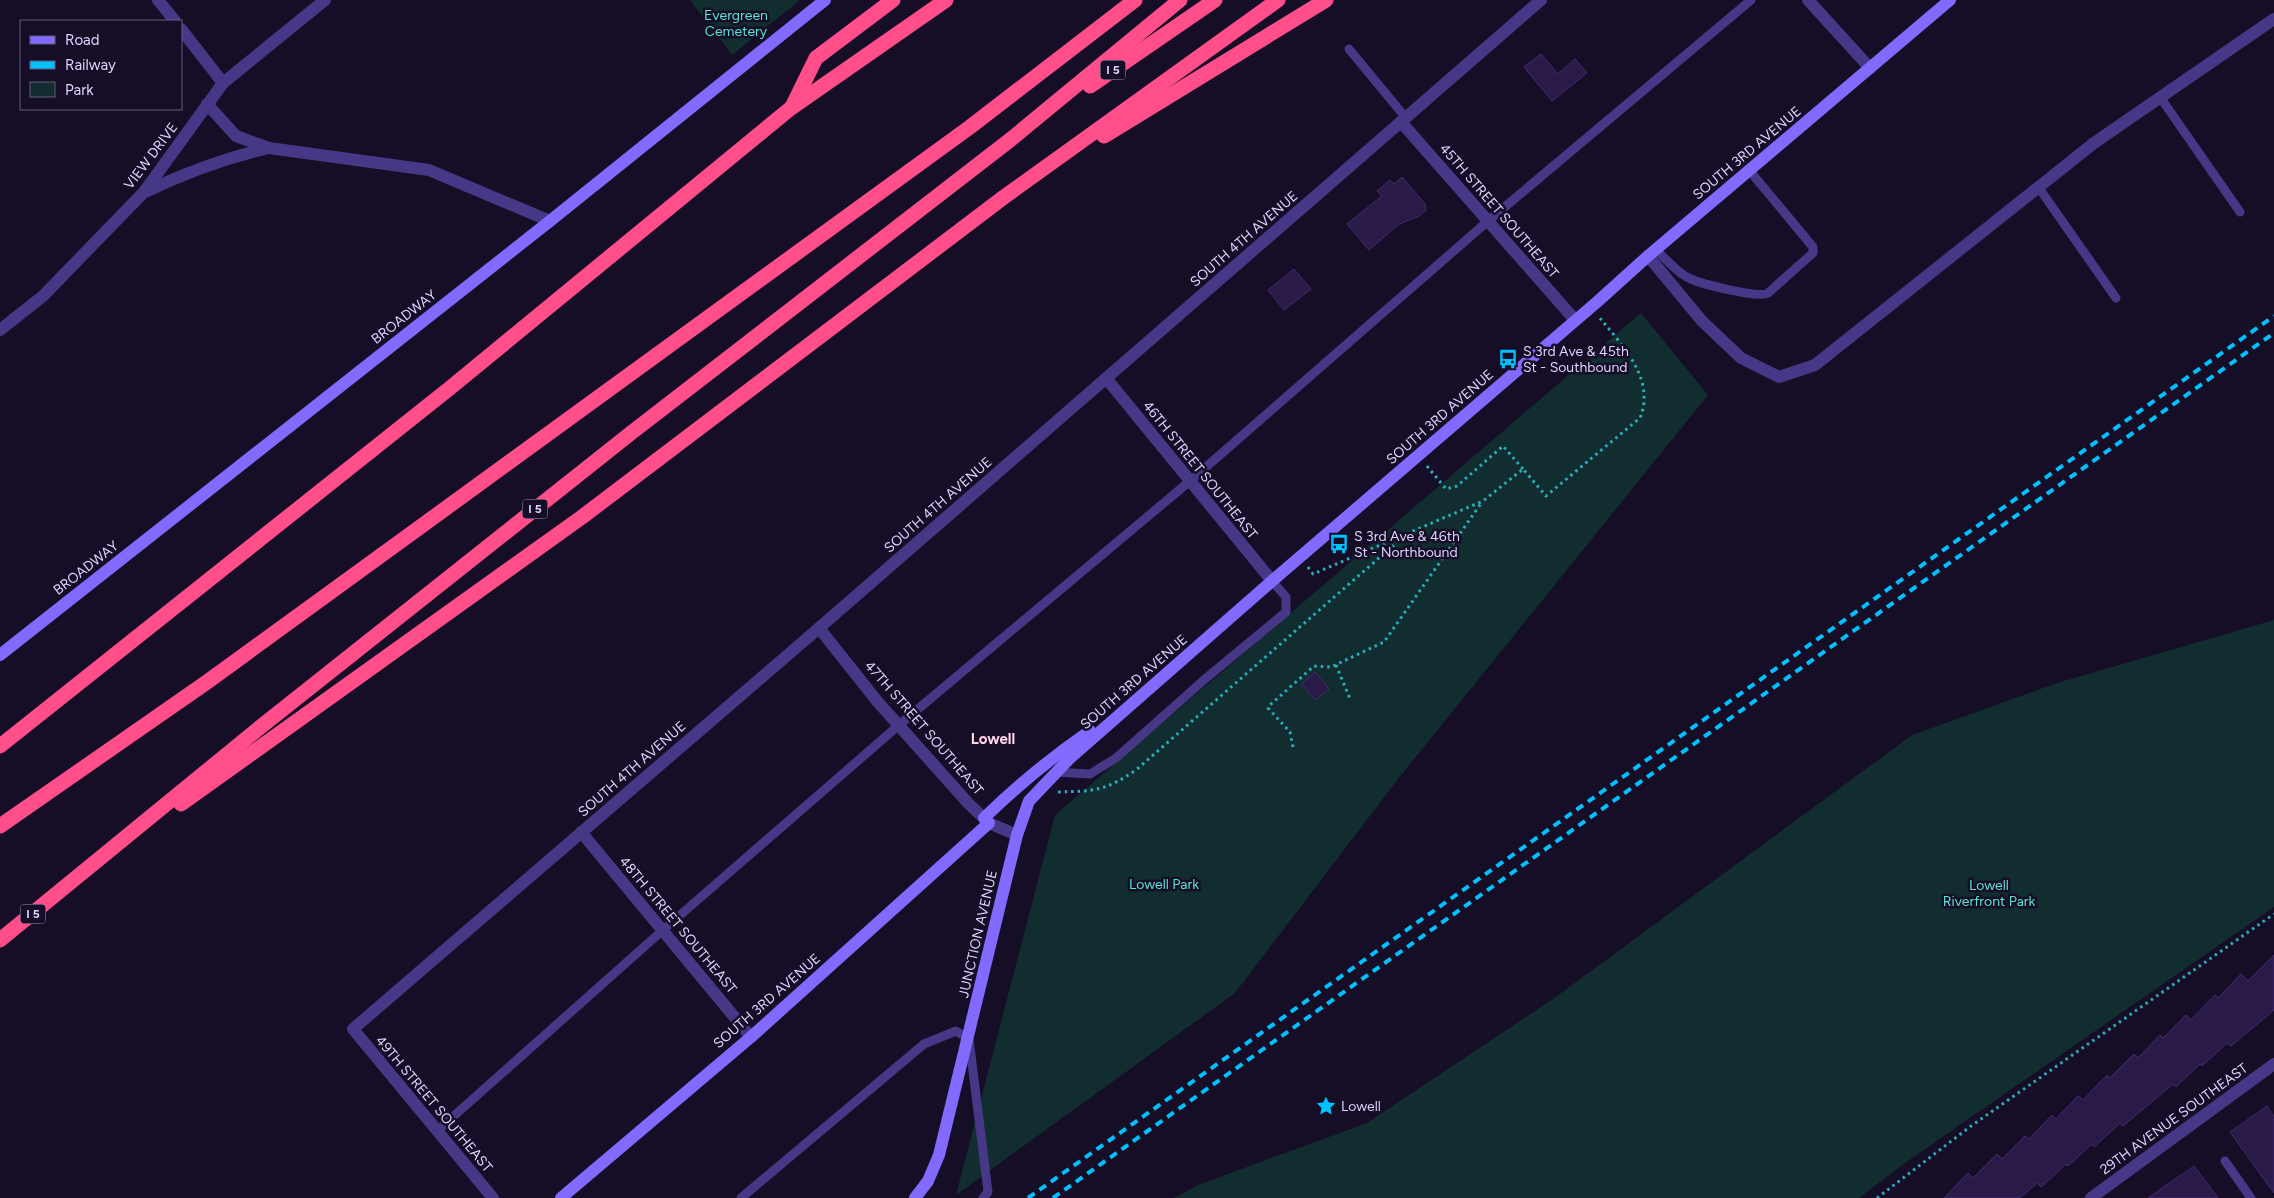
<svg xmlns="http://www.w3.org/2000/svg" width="2274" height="1198" viewBox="0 0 2274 1198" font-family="Figtree,sans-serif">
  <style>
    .green { fill: #112d30 }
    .building { fill: #291a47; stroke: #442b74 }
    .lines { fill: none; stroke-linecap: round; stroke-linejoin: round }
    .path { stroke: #2bafbb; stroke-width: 3; stroke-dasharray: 2.5 4; stroke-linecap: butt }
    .lane { stroke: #463886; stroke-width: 9 }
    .street { stroke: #463886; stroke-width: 12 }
    .secondary { stroke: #836aff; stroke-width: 12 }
    .highway { stroke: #ff4e8a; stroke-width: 15 }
    .rail { stroke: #00c1fe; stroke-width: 4; stroke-dasharray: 8 6; stroke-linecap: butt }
    .labels { text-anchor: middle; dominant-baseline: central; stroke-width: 5; stroke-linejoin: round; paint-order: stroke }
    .shield { fill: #150e26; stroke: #a298be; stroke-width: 1 }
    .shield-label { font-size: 12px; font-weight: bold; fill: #ded3ff }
    .park-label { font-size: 14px; fill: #5be3d4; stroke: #150e26 }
    .street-label { font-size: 14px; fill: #ded3ff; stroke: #150e26 }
    .poi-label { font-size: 14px; fill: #ded3ff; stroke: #150e26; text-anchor: start }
    .neighbourhood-label { font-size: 15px; font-weight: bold; fill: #ffd5ea; stroke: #150e26 }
  </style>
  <rect width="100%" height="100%" fill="#150e26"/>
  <g class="green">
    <path d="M690 0H800L732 55Z"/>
    <path d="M1641 313 1708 395 1398 779 1235 993 956 1195 1055 815Z"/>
    <path d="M2274 620V907L1905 1163 1859 1198H1174L1198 1185 1367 1123 1553 999 1912 735 2057 683Z"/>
  </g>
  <g class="building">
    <path d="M1541 54 1558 74 1575 59 1587 73 1552 101 1524 67Z"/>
    <path d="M1402 177 1425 204 1426 210 1419 216 1399 224 1369 250 1347 224 1382 196 1377 191 1390 180 1394 184Z"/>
    <path d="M1294 269 1311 289 1284 310 1268 290Z"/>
    <path d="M1315 672 1329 689 1315 700 1302 684Z"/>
    <path d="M2274 955V1010L2231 1046 2227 1043 2202 1066 2200 1064 2176 1087 2173 1084 2123 1126 2120 1123 2094 1147 2092 1144 2068 1166 2066 1164 2041 1187 2037 1183 2020 1198H1944L1968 1173 1973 1178 1997 1154 2002 1159 2025 1136 2029 1139 2052 1115 2056 1119 2078 1096 2083 1100 2107 1075 2110 1078 2134 1054 2138 1058 2160 1035 2163 1038 2186 1015 2191 1020 2215 995 2218 998 2241 974 2248 981Z"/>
    <path d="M2267 1106 2274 1117V1193L2230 1132Z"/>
    <path d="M2194 1166 2218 1198H2148Z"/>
  </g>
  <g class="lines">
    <g class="path">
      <path d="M1427 466 1446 489 1457 486 1503 446 1523 469"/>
      <path d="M1308 567 1313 574 1483 501 1523 469 1546 496 1640 418C1656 379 1622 345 1599 317"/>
      <path d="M1336 665 1351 701"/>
      <path d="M1293 747 1290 732 1268 708 1270 705 1314 666 1331 667 1384 642 1482 502"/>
      <path d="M1058 792C1095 791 1105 791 1136 770L1403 537"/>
      <path d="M1877 1198 1971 1126 2274 914"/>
    </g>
    <g class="lane">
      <path d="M1349 49 1406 118"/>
      <path d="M2160 97 2240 212"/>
      <path d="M2039 188 2116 298"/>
      <path d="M1656 250C1665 258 1674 269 1685 276 1695 283 1760 299 1768 293L1813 253V247L1749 170"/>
      <path d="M1055 772 1090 774 1116 758 1205 679 1286 612V597L1272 581"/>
      <path d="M437 1131 663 930 899 725 1190 481 1488 221 1751 0"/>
      <path d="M2225 1161 2251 1198"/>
      <path d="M741 1198 924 1044 956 1031 969 1039 988 1192 983 1198"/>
    </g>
    <g class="street">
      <path d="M158 0 175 21"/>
      <path d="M1808 0 1870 68"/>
      <path d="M181 29 223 83"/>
      <path d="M207 104 236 136 269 148 429 170 550 221"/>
      <path d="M1401 122 1575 320"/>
      <path d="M145 192C187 172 224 158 269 148"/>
      <path d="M1648 256 1702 321 1741 358 1779 377 1815 365 2094 143 2274 19"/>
      <path d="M0 330 43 296 144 192 223 83 325 0"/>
      <path d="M1106 378 1272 581"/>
      <path d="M819 628 877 701 968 803 989 823 1017 835"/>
      <path d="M581 832 751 1037"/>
      <path d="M493 1198 353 1029 819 628 1541 0"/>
      <path d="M2091 1198 2274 1064"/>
    </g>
    <g class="secondary">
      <path d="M0 655 550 221 825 0"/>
      <path d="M984 818C1017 786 1052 757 1090 731"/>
      <path d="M561 1198 751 1037 989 823"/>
      <path d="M915 1198 928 1181 939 1155 1017 835 1029 801 1069 759 1272 581 1597 302 1648 256 1950 0"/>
    </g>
    <g class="highway">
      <path d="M1090 86 1215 0"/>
      <path d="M792 107 816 58 893 0"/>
      <path d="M1104 136 1326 0"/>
      <path d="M0 746 450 388 791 108 946 0"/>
      <path d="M181 804 582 517 1004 197 1278 0"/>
      <path d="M0 826 207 682 970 127 1135 0"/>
      <path d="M0 940 258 729 631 433 1010 140 1180 0"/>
    </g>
    <g class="rail">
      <path d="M1028 1198 2274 316"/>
      <path d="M1053 1198 2274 333"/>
    </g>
  </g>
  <defs>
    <symbol id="bus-bare" viewBox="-9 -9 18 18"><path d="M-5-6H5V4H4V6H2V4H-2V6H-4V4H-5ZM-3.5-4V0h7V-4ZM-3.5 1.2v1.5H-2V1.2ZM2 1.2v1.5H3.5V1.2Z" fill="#00c1fe" stroke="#150e26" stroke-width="2.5" paint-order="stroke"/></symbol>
    <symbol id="sight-bare" viewBox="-9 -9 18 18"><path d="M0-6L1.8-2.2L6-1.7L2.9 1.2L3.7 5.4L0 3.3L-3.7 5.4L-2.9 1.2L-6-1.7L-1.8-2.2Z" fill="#00c1fe" stroke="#150e26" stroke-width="2.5" paint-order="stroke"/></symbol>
  </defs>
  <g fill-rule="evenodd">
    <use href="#bus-bare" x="1494" y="345" width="28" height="28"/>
    <use href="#bus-bare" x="1325" y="530" width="28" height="28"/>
    <use href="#sight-bare" x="1312" y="1092" width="28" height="28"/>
  </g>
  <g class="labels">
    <g class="shield">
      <rect x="1100.5" y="60.5" width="25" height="19" rx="4"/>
      <rect x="522.5" y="499.5" width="25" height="19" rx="4"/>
      <rect x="20.5" y="904.5" width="25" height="19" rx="4"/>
    </g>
    <g class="shield-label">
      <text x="1113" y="70">I 5</text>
      <text x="535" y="509">I 5</text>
      <text x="33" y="914">I 5</text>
    </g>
    <g class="park-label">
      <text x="736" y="15">Evergreen<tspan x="736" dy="16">Cemetery</tspan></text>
      <text x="1164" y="884">Lowell Park</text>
      <text x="1989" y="885">Lowell<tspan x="1989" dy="16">Riverfront Park</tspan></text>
    </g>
    <g class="street-label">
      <text transform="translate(1747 153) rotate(-40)">SOUTH 3RD AVENUE</text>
      <text transform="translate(151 156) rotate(-53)">VIEW DRIVE</text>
      <text transform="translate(1499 211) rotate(49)">45TH STREET SOUTHEAST</text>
      <text transform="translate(1244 239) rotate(-41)">SOUTH 4TH AVENUE</text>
      <text transform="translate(404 317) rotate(-38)">BROADWAY</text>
      <text transform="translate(1440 417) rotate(-41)">SOUTH 3RD AVENUE</text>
      <text transform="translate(1200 470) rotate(51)">46TH STREET SOUTHEAST</text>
      <text transform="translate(938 505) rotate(-41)">SOUTH 4TH AVENUE</text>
      <text transform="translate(86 568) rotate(-38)">BROADWAY</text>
      <text transform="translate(1134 682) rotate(-41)">SOUTH 3RD AVENUE</text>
      <text transform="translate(924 728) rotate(49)">47TH STREET SOUTHEAST</text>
      <text transform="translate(632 769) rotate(-41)">SOUTH 4TH AVENUE</text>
      <text transform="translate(678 925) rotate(50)">48TH STREET SOUTHEAST</text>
      <text transform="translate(978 934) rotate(-77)">JUNCTION AVENUE</text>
      <text transform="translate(767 1001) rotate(-41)">SOUTH 3RD AVENUE</text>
      <text transform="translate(434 1104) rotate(50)">49TH STREET SOUTHEAST</text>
      <text transform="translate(2174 1119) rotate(-36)">29TH AVENUE SOUTHEAST</text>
    </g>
    <g class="poi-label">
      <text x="1523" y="351">S 3rd Ave &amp; 45th<tspan x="1523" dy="16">St - Southbound</tspan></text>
      <text x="1354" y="536">S 3rd Ave &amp; 46th<tspan x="1354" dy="16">St - Northbound</tspan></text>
      <text x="1341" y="1106">Lowell</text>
    </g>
    <g class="neighbourhood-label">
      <text x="993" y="739">Lowell</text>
    </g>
  </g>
  <rect x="20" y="20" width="162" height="90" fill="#150e26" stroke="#655d7d"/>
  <rect x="30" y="36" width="25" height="8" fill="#836aff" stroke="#655d7d"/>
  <text x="65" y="45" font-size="15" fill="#ded3ff">Road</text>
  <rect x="30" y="61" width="25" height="8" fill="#00c1fe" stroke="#655d7d"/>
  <text x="65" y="70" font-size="15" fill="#ded3ff">Railway</text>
  <rect x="30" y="82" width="25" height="15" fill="#112d30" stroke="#655d7d"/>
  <text x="65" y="95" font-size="15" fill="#ded3ff">Park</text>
</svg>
